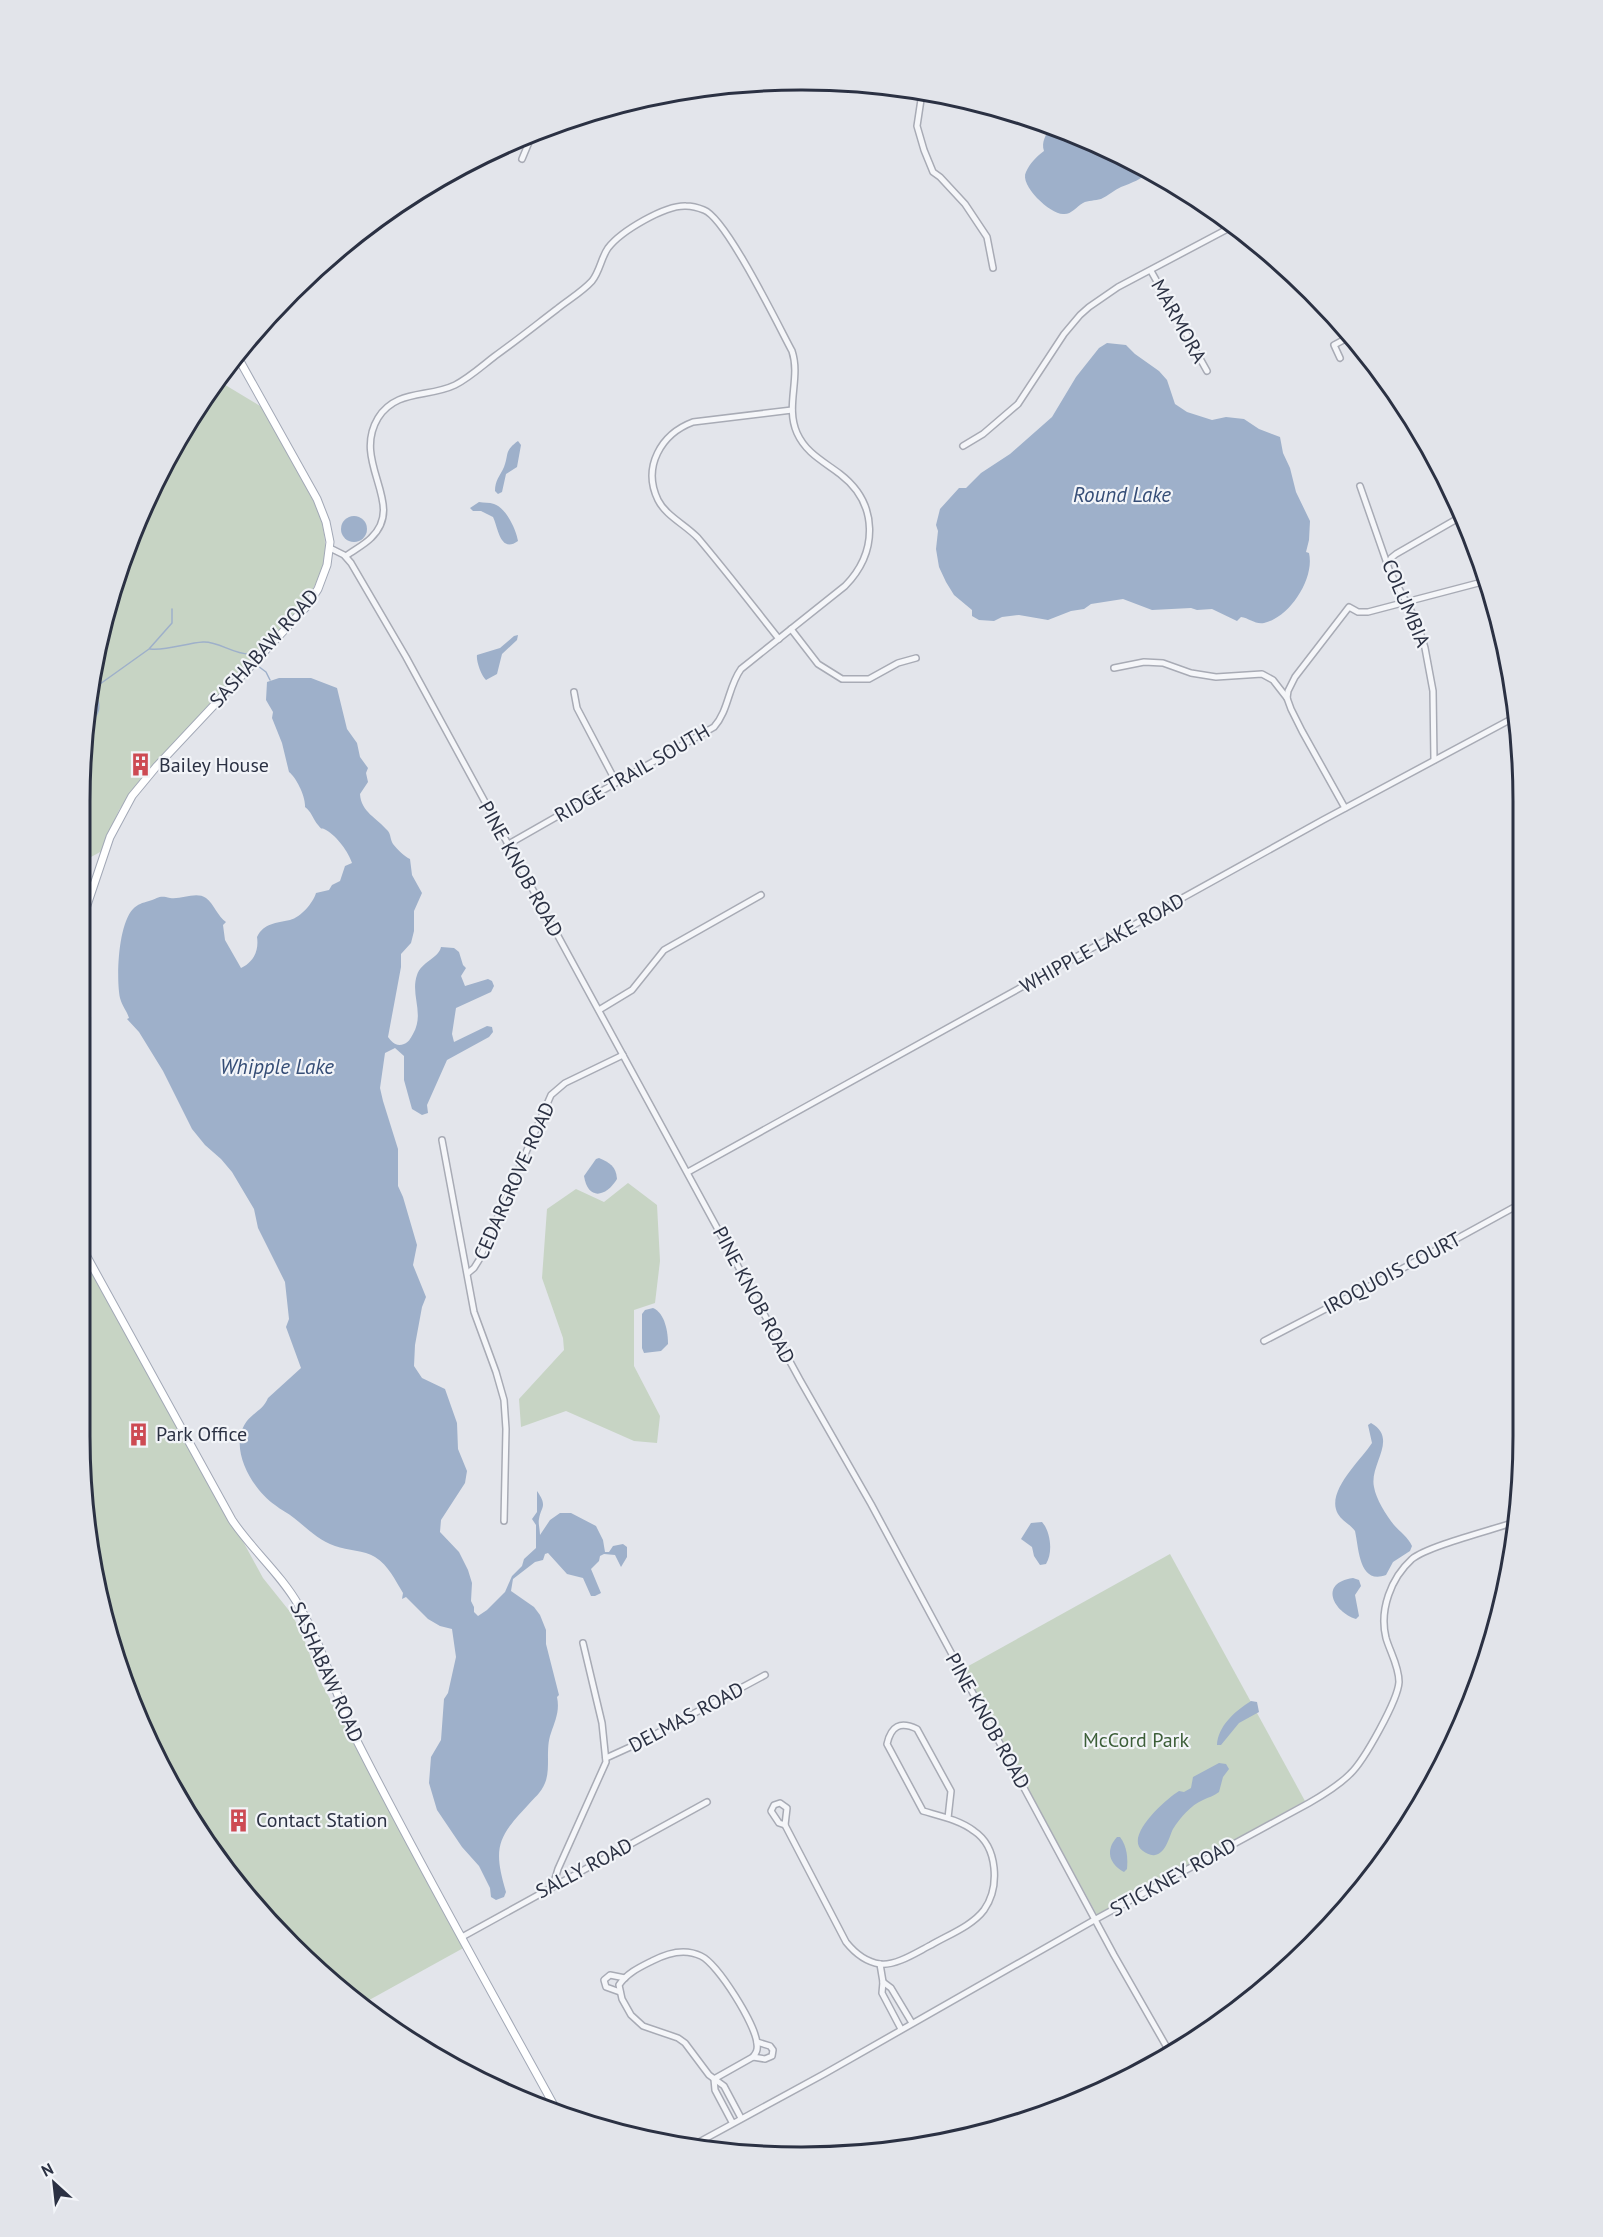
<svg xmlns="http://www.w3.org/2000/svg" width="1603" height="2237" viewBox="0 0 1603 2237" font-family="'PT Sans',sans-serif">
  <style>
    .green { fill: #c7d4c4 }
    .water { fill: #9eb0ca }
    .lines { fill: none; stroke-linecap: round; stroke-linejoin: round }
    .stream { stroke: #9eb0ca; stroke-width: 1.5 }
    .minor-casing { stroke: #a8abb5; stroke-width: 8 }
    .major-casing { stroke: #a2a8b6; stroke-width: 9 }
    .minor { stroke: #f5f6f9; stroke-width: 5 }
    .major { stroke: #fff; stroke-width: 7 }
    .labels { text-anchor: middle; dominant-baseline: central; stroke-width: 4.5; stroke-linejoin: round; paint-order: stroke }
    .street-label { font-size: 20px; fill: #2b3143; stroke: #f2f4f8 }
    .poi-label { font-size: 20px; fill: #2b3143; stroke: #f2f4f8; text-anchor: start }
    .park-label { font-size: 20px; fill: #3c5e38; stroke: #f2f4f8 }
    .water-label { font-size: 21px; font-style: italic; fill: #354d76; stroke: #f2f4f8 }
    .rim { fill: none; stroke: #2b3143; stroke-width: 3 }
  </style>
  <rect width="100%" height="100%" fill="#e3e5eb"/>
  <g class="green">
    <path d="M217 380 265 409 318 510C332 550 325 575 300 608L139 781 119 810 102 851 80 863V801L93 660 134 526 176 440Z"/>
    <path d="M628 1183 657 1205 660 1261 655 1303 634 1310V1366L660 1416 657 1443 634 1441 566 1411 521 1427 519 1399 564 1350 563 1338 542 1278 547 1209 576 1189 604 1202Z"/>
    <path d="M80 1243 263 1578 291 1613 302 1634 319 1679 467 1946 362 2004 326 1979 201 1836 135 1712 104 1623 80 1436Z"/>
    <path d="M1170 1554 1305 1801 1097 1915 963 1669Z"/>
  </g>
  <g class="water">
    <path d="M1050 127 1121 154 1150 172C1141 179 1132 183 1121 187 1114 190 1108 196 1101 199 1095 201 1088 200 1083 203 1076 207 1071 215 1063 214 1050 214 1019 185 1026 172 1030 163 1036 157 1044 151 1041 142 1046 135 1050 127Z"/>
    <path d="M1107 343 1126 345 1135 354 1159 371 1167 380 1175 404 1187 412 1212 420 1226 417 1244 419 1259 429 1280 437 1283 453 1290 468 1296 492 1310 521 1309 540 1306 552 1309 553C1315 579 1289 618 1264 623 1256 625 1249 618 1241 617L1237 621 1212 609 1197 610 1191 608 1152 610 1123 599 1091 604 1084 609 1071 611 1048 620 1019 615 1002 617 994 621 979 620 972 616V610L954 595 946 582 939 567 936 549 938 531 936 525 940 509 959 488H966L981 473 1010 454 1052 417 1076 377 1099 348Z"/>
    <path d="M518 441 521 445 517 467 506 474 502 492 498 494 495 491C495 480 500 476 504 467 509 454 504 451 518 441Z"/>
    <path d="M479 502C484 503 489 502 494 504 506 508 516 529 518 541 500 554 498 527 493 517L481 511H473L470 508Z"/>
    <circle cx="354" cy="529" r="13"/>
    <path d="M518 635 517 640 502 654 497 674 486 680C481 675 476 661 477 655L500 648 514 636Z"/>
    <path d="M279 678H311L337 688 347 729 357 743 360 757 368 768 366 773 368 782 360 794C361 812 377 818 388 831 391 835 390 839 393 844 397 849 405 857 410 859L412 875 422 893 414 911V931L411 943 401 954V967L388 1037C392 1042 396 1047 404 1044 409 1042 410 1039 413 1034 425 1013 410 995 417 975 421 962 439 958 441 947L454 948 459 952 463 965 466 968 461 976 465 986 488 979 492 981 494 986 491 992 456 1008 452 1034 454 1042 487 1026 492 1027 493 1032 489 1037 447 1060 427 1105 428 1113 422 1115 412 1109 404 1080V1056L395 1048 385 1053 380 1088 383 1101 398 1149V1186L403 1197 417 1245 413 1265 426 1297 422 1307 415 1345 414 1366 422 1378 445 1389 457 1423 458 1449 467 1471 465 1483 441 1520 440 1532 459 1552 468 1570 472 1583 471 1601 474 1607V1612L478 1616 487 1610 505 1592 512 1576 522 1566 524 1559 536 1548V1525L532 1519 537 1512V1491C548 1507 541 1506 539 1519 538 1523 540 1530 540 1535L550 1520 560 1513H571L596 1526 603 1540 605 1552H609L613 1546 623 1544 627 1547V1557L621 1567 615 1555 604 1554 600 1556 599 1561 591 1569 601 1593 595 1596H591L583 1578 567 1574 548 1553 545 1554 543 1560 535 1562 513 1579 511 1591 534 1607 540 1615 546 1630V1644L559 1695 557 1697C560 1711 555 1721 551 1733 545 1749 551 1769 545 1783 541 1793 534 1798 528 1805 497 1838 493 1848 506 1892L504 1897 496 1900 491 1897 490 1888 479 1866 462 1847 437 1810 429 1783 431 1757 441 1740 444 1699 448 1693 456 1657 452 1629 440 1626 428 1619 406 1597 402 1599 403 1593C395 1580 389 1566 375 1557 364 1550 348 1551 335 1546 318 1540 308 1529 294 1518 288 1513 281 1510 275 1505 256 1492 237 1462 240 1438 244 1413 261 1415 268 1398L301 1368 286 1327 289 1319 285 1282 258 1228 254 1209 232 1172 221 1159 205 1145 192 1129 163 1071 139 1032 127 1019 129 1018C127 1011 122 1006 120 998 116 978 118 925 133 909 138 904 142 903 149 901 159 898 159 895 170 898 181 900 196 891 206 898 214 904 218 917 226 922L223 925 225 940 241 968C254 962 259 950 257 937 264 923 276 923 290 920 301 917 313 903 316 893L329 890 332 885 340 881 345 866 352 863C349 853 337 836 326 830 319 826 324 832 318 825 313 819 311 811 305 807 306 797 296 777 289 772L282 743 272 718 273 712 266 700 267 682Z"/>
    <path d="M91 686C97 694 104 706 96 717 93 721 93 720 91 725 90 733 93 737 85 743Z"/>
    <path d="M599 1158C610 1163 616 1166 617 1179 606 1197 588 1201 584 1176L596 1159Z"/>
    <path d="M653 1308C665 1313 668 1332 668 1344L661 1351 644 1353 642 1348V1314L645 1310Z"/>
    <path d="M1371 1423C1399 1439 1369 1464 1374 1487 1376 1499 1386 1515 1394 1525 1400 1532 1408 1537 1412 1546L1410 1551 1393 1562 1386 1575C1359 1585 1359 1549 1355 1531 1350 1524 1342 1521 1338 1514 1325 1492 1361 1460 1372 1443L1368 1425Z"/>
    <path d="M1042 1522C1051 1532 1053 1553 1046 1564L1040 1565 1034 1556 1032 1547 1021 1539 1031 1523Z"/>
    <path d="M1353 1578 1359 1580 1361 1586 1355 1595 1359 1616 1356 1619C1334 1612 1318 1583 1353 1578Z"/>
    <path d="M1251 1701 1257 1702 1259 1712 1239 1723 1221 1745H1217C1218 1726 1235 1711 1251 1701Z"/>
    <path d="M1219 1763 1226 1764 1229 1769 1223 1777 1219 1792C1214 1796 1209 1797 1203 1800 1191 1805 1180 1818 1173 1829 1169 1837 1166 1853 1155 1855 1151 1856 1146 1853 1143 1851 1123 1837 1166 1799 1179 1791L1184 1792 1191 1788 1193 1777Z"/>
    <path d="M1117 1837H1120C1127 1846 1128 1858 1127 1869L1124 1872C1109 1864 1105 1850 1117 1837Z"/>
  </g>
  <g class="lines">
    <g class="stream">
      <path d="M150 649C167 651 186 643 203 642 218 641 233 654 249 654L250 656"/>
      <path d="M258 666 266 672 270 680"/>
      <path d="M93 689 149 649 172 623V609"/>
    </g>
    <defs>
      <g id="minor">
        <path d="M922 93 917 126 924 150 933 172 940 177 965 204 987 237 993 268"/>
        <path d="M522 159 532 135"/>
        <path d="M1151 271 1207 371"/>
        <path d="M1340 358 1334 345 1351 336"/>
        <path d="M963 446 983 434 1018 404 1064 334 1080 315 1089 307 1118 287 1235 225"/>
        <path d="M1360 486 1390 572 1417 622 1425 648 1433 691 1434 760"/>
        <path d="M330 548 344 555 351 563 406 657 800 1380 871 1504 1114 1955 1169 2051"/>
        <path d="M346 556C354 550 364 545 371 538 407 504 351 463 378 418 396 389 428 398 455 385 469 378 482 366 495 356 516 341 536 325 557 309 568 300 582 292 592 281 600 271 601 258 608 248 621 231 665 205 686 206 692 206 699 208 704 210 726 218 778 325 792 351 801 378 785 406 797 433 806 453 823 461 840 474 879 504 878 552 845 586L741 669C728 687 729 710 714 727L507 845"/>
        <path d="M1388 564 1391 558 1396 554 1462 516"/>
        <path d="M1485 581 1507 655"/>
        <path d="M791 629 818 664 842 679H869L898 663 916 658"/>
        <path d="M779 639C752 605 726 571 698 538 686 525 666 516 658 500 642 467 661 434 693 422L792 410"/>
        <path d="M1508 662 1509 690 1517 711"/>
        <path d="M1114 668 1144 662 1163 663 1191 673 1216 677 1262 674 1273 680 1287 698"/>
        <path d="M574 692 577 708 616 782"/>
        <path d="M1345 808 1302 731 1291 709 1287 698 1288 691 1295 677 1349 607 1358 612H1368L1486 581"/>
        <path d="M599 1010 632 990 664 950 761 895"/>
        <path d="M442 1140 474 1312 496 1372 504 1400 506 1429 504 1521"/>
        <path d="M688 1172 1323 820 1517 716"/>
        <path d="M468 1273 474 1268 479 1260 551 1095 565 1083 623 1055"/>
        <path d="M1264 1341 1387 1277 1520 1204"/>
        <path d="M606 1758 639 1743 765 1675"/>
        <path d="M780 1803 787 1808 785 1825 779 1823 771 1811 774 1805Z"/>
        <path d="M785 1825 846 1942C854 1952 866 1962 880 1964 896 1966 917 1952 931 1945 948 1935 972 1926 984 1910 1000 1887 998 1847 974 1831 960 1820 940 1816 923 1811L887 1744C891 1726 900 1721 917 1729L951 1791 948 1818"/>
        <path d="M557 1884 555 1879 558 1869 606 1762 602 1723 583 1643"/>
        <path d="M462 1937 707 1802"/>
        <path d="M880 1964 883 1982 882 1993 901 2029"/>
        <path d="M883 1982 891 1988 912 2023"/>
        <path d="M620 1992 606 1987 604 1980 610 1975 625 1978"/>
        <path d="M753 2057 765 2059 772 2056 773 2050 770 2046 757 2042"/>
        <path d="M714 2079 753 2057C756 2053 758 2050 757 2044 756 2025 718 1964 701 1956 685 1948 667 1953 652 1961 640 1967 627 1973 619 1985L622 1999 631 2015 643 2026 678 2038 685 2043 709 2075 724 2086 741 2118"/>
        <path d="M714 2079 715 2090 732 2122"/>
        <path d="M690 2147 824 2074 1096 1919 1309 1803C1323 1795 1339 1785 1350 1774 1364 1761 1398 1700 1399 1682 1399 1666 1390 1652 1386 1638 1379 1610 1391 1578 1412 1559 1428 1546 1492 1530 1515 1522"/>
      </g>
      <g id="major">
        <path d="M80 926 110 837 132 796 156 767 307 606 318 589 327 565 330 542 326 522 317 499 236 354"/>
        <path d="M80 1244 232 1520C252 1550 281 1574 299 1606 324 1647 336 1699 358 1743 421 1867 490 1989 557 2111"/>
      </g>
    </defs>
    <use href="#minor" class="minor-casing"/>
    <use href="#major" class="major-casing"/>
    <use href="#minor" class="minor"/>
    <use href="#major" class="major"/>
  </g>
  <defs>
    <symbol id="building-bare" viewBox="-9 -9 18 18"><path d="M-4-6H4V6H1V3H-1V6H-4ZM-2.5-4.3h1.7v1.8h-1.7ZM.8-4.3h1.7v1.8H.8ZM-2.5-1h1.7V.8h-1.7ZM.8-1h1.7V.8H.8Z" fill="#cd4a53" stroke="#f2f4f8" stroke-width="2.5" paint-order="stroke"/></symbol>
  </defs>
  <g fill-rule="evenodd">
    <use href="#building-bare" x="124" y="748" width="33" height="33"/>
    <use href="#building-bare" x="122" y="1418" width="33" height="33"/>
    <use href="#building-bare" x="222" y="1804" width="33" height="33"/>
  </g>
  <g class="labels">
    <g class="street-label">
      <text transform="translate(1179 321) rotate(61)">MARMORA</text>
      <text transform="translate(1406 603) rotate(67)">COLUMBIA</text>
      <text transform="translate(264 648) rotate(-48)">SASHABAW ROAD</text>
      <text transform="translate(632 773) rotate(-30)">RIDGE TRAIL SOUTH</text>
      <text transform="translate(521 869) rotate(61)">PINE KNOB ROAD</text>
      <text transform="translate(1102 943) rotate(-29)">WHIPPLE LAKE ROAD</text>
      <text transform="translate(514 1181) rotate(-66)">CEDARGROVE ROAD</text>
      <text transform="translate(1392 1273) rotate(-28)">IROQUOIS COURT</text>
      <text transform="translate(754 1295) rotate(62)">PINE KNOB ROAD</text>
      <text transform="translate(327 1672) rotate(66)">SASHABAW ROAD</text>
      <text transform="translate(686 1717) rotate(-28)">DELMAS ROAD</text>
      <text transform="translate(988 1721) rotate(61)">PINE KNOB ROAD</text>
      <text transform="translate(584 1868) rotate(-28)">SALLY ROAD</text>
      <text transform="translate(1173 1877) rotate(-29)">STICKNEY ROAD</text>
    </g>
    <g class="poi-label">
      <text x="159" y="765">Bailey House</text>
      <text x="156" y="1434">Park Office</text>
      <text x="256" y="1820">Contact Station</text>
    </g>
    <g class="park-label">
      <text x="1136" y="1740">McCord Park</text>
    </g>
    <g class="water-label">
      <text x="1122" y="494">Round Lake</text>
      <text x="277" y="1066">Whipple Lake</text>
    </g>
  </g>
  <path d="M0 0H1603V2237H0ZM801 90H802A711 711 0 0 1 1513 801V1436A711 711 0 0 1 802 2147H801A711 711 0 0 1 90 1436V801A711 711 0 0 1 801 90Z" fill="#e2e4ea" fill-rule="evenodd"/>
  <path class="rim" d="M801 90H802A711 711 0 0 1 1513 801V1436A711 711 0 0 1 802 2147H801A711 711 0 0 1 90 1436V801A711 711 0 0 1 801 90Z"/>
  <g transform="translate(54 2183) rotate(333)" stroke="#f2f4f8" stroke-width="4.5" paint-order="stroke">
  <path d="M0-4.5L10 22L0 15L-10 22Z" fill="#2b3143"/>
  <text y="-9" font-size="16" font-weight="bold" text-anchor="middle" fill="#2b3143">N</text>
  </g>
</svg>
